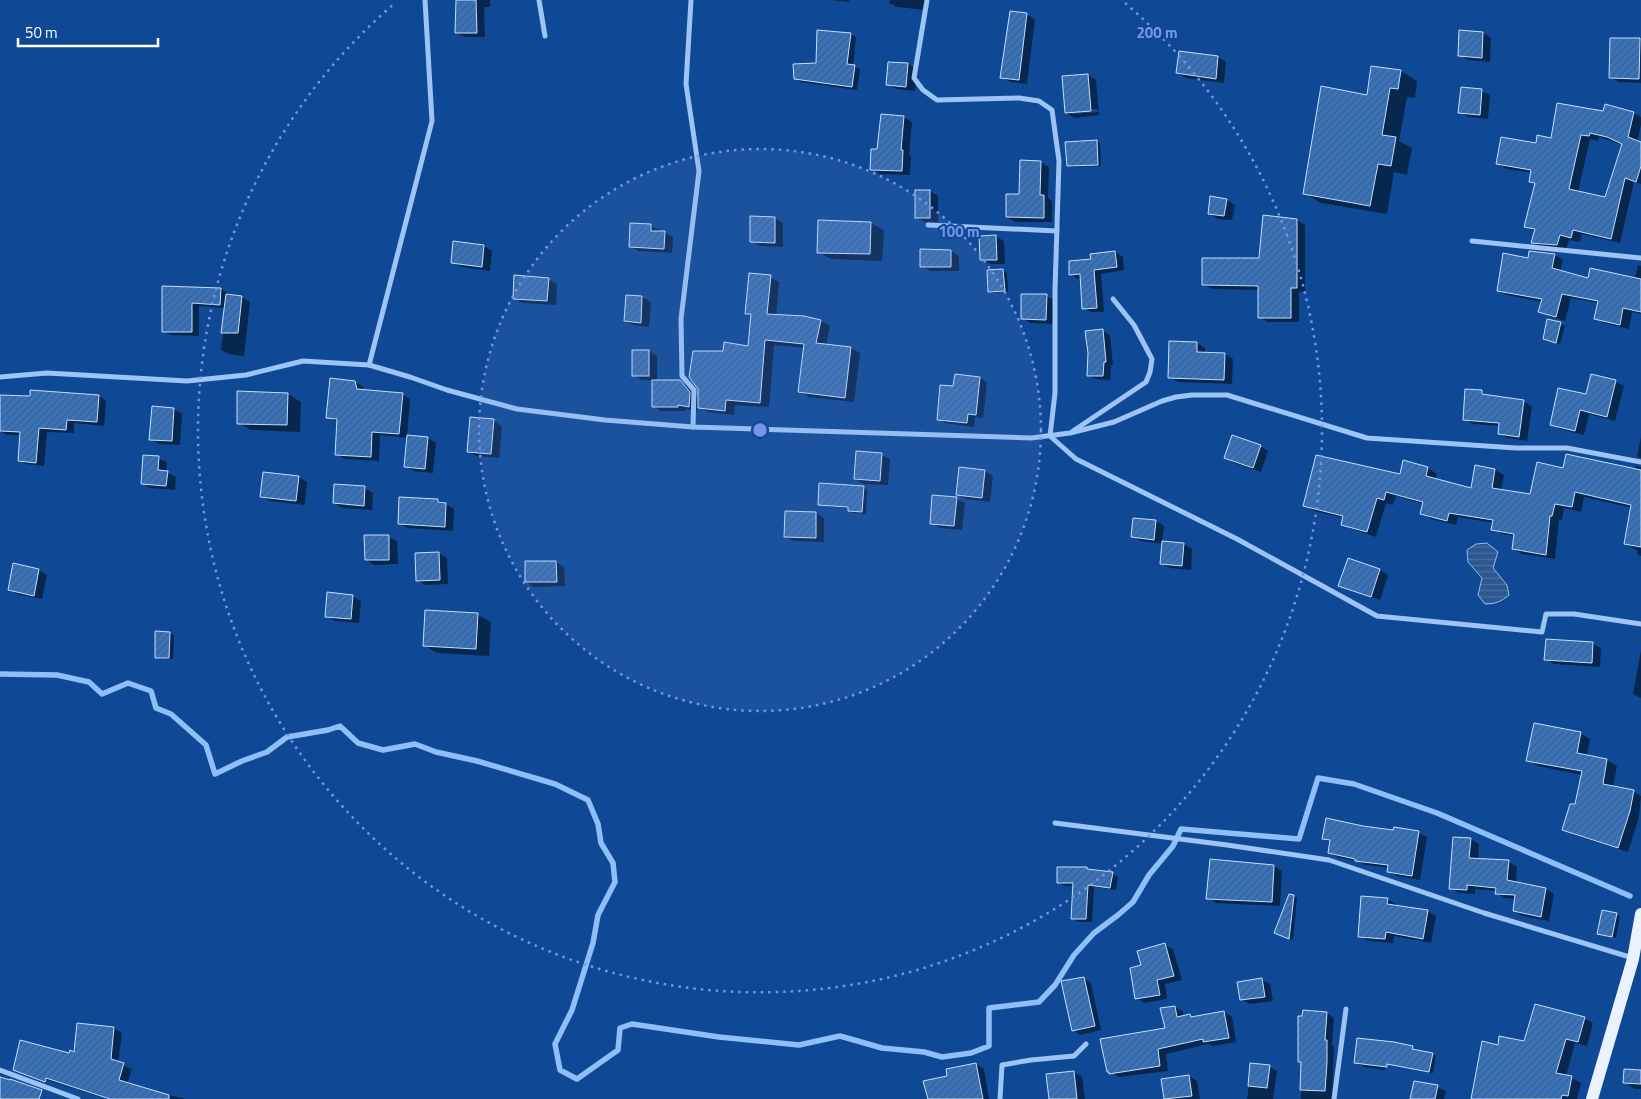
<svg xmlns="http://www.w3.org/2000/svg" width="1641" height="1099" viewBox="0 0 1641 1099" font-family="'Titillium Web',sans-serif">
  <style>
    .water { fill: url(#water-rules); stroke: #8fbff8 }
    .shadow { fill: #0007; fill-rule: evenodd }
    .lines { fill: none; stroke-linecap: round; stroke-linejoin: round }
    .stream { stroke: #8fbff8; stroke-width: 5.5 }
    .building { fill: url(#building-hatch); stroke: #c5dffe; fill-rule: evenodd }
    .minor { stroke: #9dc4f4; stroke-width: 5 }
    .primary { stroke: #ebf2ff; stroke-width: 12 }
    .ring { fill: none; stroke: #7795e8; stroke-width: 2.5; stroke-dasharray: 2.5 5 }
    .centre { fill: #7795e8; stroke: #0f4995; stroke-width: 2.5 }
    .ring-label { font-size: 15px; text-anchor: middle; font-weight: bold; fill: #7795e8; stroke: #0f4995; stroke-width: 4; stroke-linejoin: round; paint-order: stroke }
  </style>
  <defs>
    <pattern id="water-rules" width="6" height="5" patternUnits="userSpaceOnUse" patternTransform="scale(1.25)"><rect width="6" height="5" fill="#2c578f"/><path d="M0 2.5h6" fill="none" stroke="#4c70a0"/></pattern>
    <pattern id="building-hatch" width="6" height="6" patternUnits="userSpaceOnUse" patternTransform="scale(1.25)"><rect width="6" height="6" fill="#3873be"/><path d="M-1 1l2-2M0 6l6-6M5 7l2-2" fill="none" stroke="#435e7f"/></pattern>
  </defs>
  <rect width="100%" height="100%" fill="#0f4995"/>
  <path class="water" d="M1487 543 1498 552 1493 568 1507 585 1509 595C1501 602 1495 604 1485 604L1478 595 1482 578 1468 562 1467 550 1476 544Z"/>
  <g class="shadow">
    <path d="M457 0H490V7H484L485 37H465L456 33Z"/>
    <path d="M831 0H849V2Z"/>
    <path d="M890 0H926L925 10 897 7 889 3Z"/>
    <path d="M1027 15 1035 19 1027 84 1010 82 1001 77Z"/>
    <path d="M1460 32 1483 33 1491 38 1490 62 1468 60 1459 55Z"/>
    <path d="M851 34 856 37 853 66 860 69 857 90 800 82 795 78 818 65Z"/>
    <path d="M1640 40H1641V83L1619 82 1610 77Z"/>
    <path d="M1180 52 1218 57 1226 62 1224 83 1186 78 1178 73Z"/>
    <path d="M908 64 916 69 915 91 896 89 887 84Z"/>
    <path d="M1401 71 1417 81 1415 98 1407 97 1399 141 1412 148 1407 175 1394 172 1387 214 1321 203 1304 193 1368 96Z"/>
    <path d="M1088 75 1096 80 1099 115 1075 118 1066 113ZM1097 109 1098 112 1072 114V111Z"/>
    <path d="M1462 88 1482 91 1490 95 1488 119 1468 117 1460 112Z"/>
    <path d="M1604 113H1634L1641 117V125L1637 142 1641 143V184L1634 182 1620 243 1582 234 1580 242 1569 240 1566 250 1542 247 1533 242 1535 231 1526 226 1536 184 1531 182 1532 173 1507 169 1498 164 1552 139ZM1599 137 1623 145 1606 199 1578 192 1590 139 1598 141Z"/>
    <path d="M882 115 904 117 912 122 909 155 911 156 910 175 880 174 872 169 878 150Z"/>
    <path d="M1096 141 1100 143 1101 166 1072 167 1068 165Z"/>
    <path d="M1040 162 1049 167 1048 198 1052 201V222H1015L1007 217Z"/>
    <path d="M930 191 938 196V222H924L916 217Z"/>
    <path d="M1227 200 1235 205 1232 220 1218 219 1210 214Z"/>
    <path d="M775 218 783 223V247L760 246 751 241Z"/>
    <path d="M1297 220 1305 225V292H1299V322H1268L1259 317 1260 290 1212 289 1203 284 1260 259Z"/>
    <path d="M871 223 884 230 882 261 831 259 818 252Z"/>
    <path d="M631 225 651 226 660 230 659 232H664L673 237 672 253 639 251 630 247Z"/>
    <path d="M995 236 1004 241 1005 264H990L981 259Z"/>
    <path d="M454 243 484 246 492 251 490 271 461 267 453 262Z"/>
    <path d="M951 251 959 256V271H930L921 266Z"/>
    <path d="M1115 252 1123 257 1124 270 1101 274 1104 312H1091L1084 308 1081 278 1078 279 1071 274 1092 260Z"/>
    <path d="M1530 253 1555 255 1563 260 1560 272 1589 279H1635L1638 265 1641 266V314L1632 312 1629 329 1604 323 1595 318 1599 303 1571 298 1565 321 1548 316 1540 311 1542 302 1507 295 1498 291 1529 259Z"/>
    <path d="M1003 271 1007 273 1008 292 993 293 989 291Z"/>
    <path d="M770 277 779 282 776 316 804 318 821 321 830 326 826 345 851 348 860 353 854 402 809 397 800 391 805 348 774 345 769 407 735 405 734 415 708 412 697 406V411L686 409V411H661L653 406V380H642L633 375 649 351 657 356V381H679L688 386 699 399 724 353 749 348 752 316 747 313Z"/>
    <path d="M548 279 557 284 556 305 522 303 514 298Z"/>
    <path d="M164 288 221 289 228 293V296L242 297 250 302 244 356 229 354 221 350 226 308 199 306V336L171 335 163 331Z"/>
    <path d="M627 296 642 297 651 302 649 327 634 325 625 321Z"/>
    <path d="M1046 296 1055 300 1054 324 1030 323 1022 318Z"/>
    <path d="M1548 320 1565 326 1560 344 1544 339Z"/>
    <path d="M1103 331 1110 335 1113 365H1111L1110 380 1095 379 1088 375 1089 353Z"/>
    <path d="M1197 343 1205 348V353L1225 354 1233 359 1232 384 1178 382 1169 377Z"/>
    <path d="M956 376 980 378 987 382 983 418 975 417 974 427 945 423 938 419 954 388Z"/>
    <path d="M1592 376 1616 382 1624 386 1615 421 1589 414 1584 435 1560 429 1552 424 1587 396Z"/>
    <path d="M355 382 363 387 364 390 402 394 410 399 407 436 428 438 436 443 433 473 414 471 405 466 408 438 380 435 379 461 345 459 337 454 338 422 327 417Z"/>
    <path d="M1467 390 1482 392 1490 396 1524 402 1532 406 1527 441 1507 438 1499 433 1500 426 1473 424 1464 419Z"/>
    <path d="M288 394 301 402 300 432 251 430 238 423Z"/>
    <path d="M99 396 106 401 104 426 74 423V433L47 432 44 466 26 464 19 460 21 435H7L0 431V397Z"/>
    <path d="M153 408 174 409 182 414 180 445 159 444 151 439Z"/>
    <path d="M471 418 494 421 502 426 499 458 476 456 468 451Z"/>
    <path d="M1641 437V458L1637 456Z"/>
    <path d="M1260 446 1268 451 1261 472 1234 463 1226 458Z"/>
    <path d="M882 455 890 459 888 485 864 484 855 479Z"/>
    <path d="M158 458 167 462 166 472 176 477 175 490 150 488 142 483Z"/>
    <path d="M1635 466 1641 467V510L1584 497 1581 512 1564 508 1562 520H1559L1555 559 1522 554 1513 549 1515 536 1502 534 1493 529 1494 523 1458 517 1456 525 1431 519 1422 513 1424 504 1396 496 1393 505 1386 503 1376 537 1352 529 1342 524 1344 518 1314 511 1305 506 1401 475 1428 468 1437 474 1435 480 1472 489 1476 467 1495 470 1504 475 1501 491 1531 496 1564 469 1634 470Z"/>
    <path d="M985 471 993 476 990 502 966 499 958 495Z"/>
    <path d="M264 473 299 477 307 482 305 505 270 501 261 496Z"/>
    <path d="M864 487 867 490 866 514 853 513 849 511V508L823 506 819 504Z"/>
    <path d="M365 488 373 493 372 510 342 508 334 503Z"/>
    <path d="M956 499 965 503 962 530 940 528 931 523Z"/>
    <path d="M438 500 454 509 453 531 408 528 399 524Z"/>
    <path d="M786 512 816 513 824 518V542L794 541 786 537Z"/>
    <path d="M1641 515V556L1637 554 1638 551 1626 544Z"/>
    <path d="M1156 521 1164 526 1162 542 1184 544 1192 549 1191 570 1170 568 1161 564 1163 544 1141 541 1132 536Z"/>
    <path d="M366 537H389L397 541 398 564 374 565 366 560Z"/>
    <path d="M439 553 447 558 448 584 426 585 417 580Z"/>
    <path d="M1348 560 1380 570 1388 575 1380 600 1348 590 1340 585Z"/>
    <path d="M556 562 564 567 565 586 534 587 526 582Z"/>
    <path d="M14 565 39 570 47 575 42 599 17 594 9 589Z"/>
    <path d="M352 596 361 601 359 623 335 621 326 616Z"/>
    <path d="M478 615 491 622 489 656 437 653 424 645Z"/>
    <path d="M170 633 174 635 173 659H160L156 657Z"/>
    <path d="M1592 643 1601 648 1600 667 1554 664 1546 659Z"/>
    <path d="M1641 650V698L1633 694Z"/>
    <path d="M1580 733 1590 739 1587 756 1607 760 1617 766 1613 787 1633 791 1641 796 1639 817 1628 852 1574 835 1564 829 1576 805 1582 775 1538 766 1528 760Z"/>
    <path d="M1363 827 1418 833 1427 837 1420 880 1397 876 1388 871 1389 868 1365 865 1360 862 1337 857 1329 852 1331 843 1323 838Z"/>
    <path d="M1471 839 1479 844 1478 860 1509 862 1517 867 1516 883 1546 889 1554 894 1549 921 1522 916 1514 911 1516 899 1505 898 1496 893 1497 891 1475 889V894L1459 893 1450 888Z"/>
    <path d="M1274 866 1282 871 1280 906 1216 903 1208 898Z"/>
    <path d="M1087 869 1112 873 1118 877 1116 890 1094 887 1092 922H1078L1072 918 1074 886H1065L1058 882Z"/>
    <path d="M1293 896 1297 898 1293 940 1279 935Z"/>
    <path d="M1387 899 1396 904V906L1427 911 1436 916 1431 943 1394 936 1393 943 1368 941 1359 936Z"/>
    <path d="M1616 914 1620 916 1616 938 1598 933Z"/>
    <path d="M1165 945 1173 949 1182 980 1165 984 1167 999 1144 1003 1136 998 1142 966Z"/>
    <path d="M1083 978 1091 983 1101 1030 1080 1035 1073 1030Z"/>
    <path d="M1262 980 1270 984 1273 1001 1250 1004 1241 999Z"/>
    <path d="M1175 1007 1183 1012 1184 1017 1190 1016 1193 1018 1224 1012 1232 1017 1236 1042 1213 1046 1208 1044 1166 1054 1168 1071 1119 1077 1108 1071 1167 1029Z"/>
    <path d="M1327 1013 1334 1018 1332 1045 1334 1046 1332 1099H1301L1302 1063 1299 1061Z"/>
    <path d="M1584 1018 1593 1023 1587 1046 1575 1043 1566 1076 1572 1078 1581 1083 1577 1099H1472L1499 1046 1525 1042Z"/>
    <path d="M114 1028 122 1033 118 1063 132 1069 127 1084 185 1099H107L23 1072 75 1053Z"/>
    <path d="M1387 1047 1385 1070 1364 1067 1355 1062Z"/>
    <path d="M1432 1054 1436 1056 1433 1073 1405 1068 1402 1066Z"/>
    <path d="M976 1064 984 1069 989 1099H929L948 1077Z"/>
    <path d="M1252 1064 1269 1067 1277 1071 1273 1099H1247Z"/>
    <path d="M1641 1071V1089H1635L1625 1083Z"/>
    <path d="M1074 1072 1082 1077 1085 1099H1050Z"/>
    <path d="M1189 1076 1197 1081 1200 1099H1166L1163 1080Z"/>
    <path d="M1437 1087 1446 1091 1444 1099H1411Z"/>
  </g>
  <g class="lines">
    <path class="stream" d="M0 674 57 675 89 682 102 694 128 683 151 691 156 708 171 714 206 745 215 774 242 761 267 752 287 737 328 730 340 726 358 743 383 750 415 744 436 752 477 761 555 784 588 800 598 824 601 843 613 863 615 882 598 915 593 943 572 1010 555 1044 560 1070 577 1079 618 1050 620 1028 632 1024 719 1037 799 1045 840 1036 882 1048 924 1052 942 1057 971 1053 989 1046V1008L1039 1002 1055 985 1074 955 1094 933 1118 915 1133 902 1149 875 1173 846 1181 829 1299 839 1318 778 1354 784 1437 813 1630 896"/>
  </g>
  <g class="building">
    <path d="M456 0H476L477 33H455Z"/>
    <path d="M1010 11 1027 13 1019 80 1000 78Z"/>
    <path d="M817 30 851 33 847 64 855 65 852 87 794 79 793 64 816 63Z"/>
    <path d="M1459 30 1483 32 1482 58 1458 56Z"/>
    <path d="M1610 38H1640L1639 79 1609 78Z"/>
    <path d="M1179 51 1218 56 1216 79 1176 73Z"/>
    <path d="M888 62 908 63 906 87 886 85Z"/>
    <path d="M1371 66 1401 70 1398 89 1390 88 1382 135 1396 137 1391 166 1378 164 1370 206 1303 194 1321 86 1367 95Z"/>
    <path d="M1088 74 1091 111 1065 113 1062 76Z"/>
    <path d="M1461 87 1482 89 1480 115 1458 113Z"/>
    <path d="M1557 103 1603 111 1605 104 1634 112 1628 137 1641 142V166L1636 182 1625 178 1611 239 1573 230 1571 238 1560 235 1557 245 1531 243 1535 229 1524 227 1535 183 1529 182 1531 170 1496 164 1501 137 1536 143 1537 135 1551 138ZM1590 133 1607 137 1622 144 1605 197 1569 189 1581 135 1589 136Z"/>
    <path d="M881 114 904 116 901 150H903L902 171 870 170 871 149H877Z"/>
    <path d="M1097 140 1098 165 1067 166 1065 142Z"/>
    <path d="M1020 160 1041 161 1040 195H1044V218L1006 217V194H1019Z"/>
    <rect x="915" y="190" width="15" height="28"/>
    <path d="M1210 196 1227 199 1224 216 1208 214Z"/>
    <path d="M1263 215 1297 219V288H1291V318H1258V286L1202 285V258H1259Z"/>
    <path d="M750 216 775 217V243L750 242Z"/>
    <path d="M818 220 871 222 870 254 817 253Z"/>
    <path d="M630 223 651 224V231H665L664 249 629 247Z"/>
    <path d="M996 235 997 260H980L979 236Z"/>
    <path d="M453 241 484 245 482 267 451 263Z"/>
    <path d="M920 249 951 250V267H920Z"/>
    <path d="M1115 251 1117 267 1094 270 1097 308 1082 309 1080 274 1069 275V261L1091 259 1090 254Z"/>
    <path d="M1529 251 1555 254 1552 268 1588 278 1590 268 1641 279V312L1623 308 1620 325 1594 319 1598 301 1562 294 1556 317 1538 312 1542 299 1497 291 1503 253 1528 258Z"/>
    <path d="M1003 269 1005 291 988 292 987 270Z"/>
    <path d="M749 273 771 275 767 314 804 316 821 320 816 343 851 347 845 398 798 392 804 344 765 340 760 403 726 400 725 411 698 408V389L689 377 693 351H723L724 342 748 346 751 314H745Z"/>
    <path d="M514 275 549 278 547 301 513 299Z"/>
    <path d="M162 286 221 288 220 305 192 303V332H162Z"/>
    <path d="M226 294 242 296 238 333H221Z"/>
    <path d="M1021 294H1047L1046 320 1021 319Z"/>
    <path d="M626 295 642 296 641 323 624 321Z"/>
    <path d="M1547 319 1561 322 1556 343 1543 339Z"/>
    <path d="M1103 329 1106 362H1104L1103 376H1087L1088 353 1085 331Z"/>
    <path d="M1169 341 1197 342V352L1225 353 1224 380 1168 378Z"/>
    <rect x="632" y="350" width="17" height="26"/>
    <path d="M955 374 980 377 976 415 968 414 967 423 937 420 940 385 953 386Z"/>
    <path d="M1591 374 1616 380 1607 417 1580 410 1575 431 1550 425 1558 388 1586 394Z"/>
    <path d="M330 378 355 381 357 389 403 393 399 434 372 432 371 457 335 455 337 419 326 418Z"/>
    <path d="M652 380H680L690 392 689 407 678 405V407H652Z"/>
    <path d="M1465 389 1482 390V394L1524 400 1519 437 1498 434 1499 423 1463 420Z"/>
    <path d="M30 390 99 395 97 422 67 420 66 430 39 428 36 463 18 461 20 432 0 431V395L30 396Z"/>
    <path d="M237 391 288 393 287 425 237 424Z"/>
    <path d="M152 406 174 408 172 441 149 440Z"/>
    <path d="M470 417 494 419 491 454 467 452Z"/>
    <path d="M407 435 428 437 425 469 404 467Z"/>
    <path d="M1232 435 1261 445 1253 468 1224 458Z"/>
    <path d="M856 451 882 453 880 481 854 479Z"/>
    <path d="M1566 454 1641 470V547L1624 544 1631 505 1575 492 1572 507 1555 504 1552 516H1550L1546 555 1512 549 1514 534 1491 530 1493 520 1449 513 1447 521 1420 514 1423 502 1386 492 1384 500 1377 498 1367 532 1341 525 1343 516 1303 506 1316 455 1400 474 1403 460 1428 467 1426 476 1471 488 1475 465 1495 469 1492 488 1530 494 1537 462 1563 468Z"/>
    <path d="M143 455 159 456 158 470 168 471 166 486 141 484Z"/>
    <path d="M959 467 985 470 982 498 956 495Z"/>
    <path d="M263 472 299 476 296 501 260 497Z"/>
    <path d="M819 483 864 486 862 512 848 511V507L818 505Z"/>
    <path d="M334 484 365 486 364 506 333 503Z"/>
    <path d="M932 495 957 497 954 526 930 524Z"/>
    <path d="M399 497 438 499V502L446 503 445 527 398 524Z"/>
    <path d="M785 511 816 512V538L784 537Z"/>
    <path d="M1133 518 1156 520 1154 540 1131 537Z"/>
    <path d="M364 535H389V560H365Z"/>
    <path d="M1162 541 1184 543 1182 566 1160 564Z"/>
    <path d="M439 552 440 580 416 581 415 553Z"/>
    <path d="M1348 558 1380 569 1371 597 1338 586Z"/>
    <path d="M525 561H556L557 582H525Z"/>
    <path d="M13 563 39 569 34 596 8 590Z"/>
    <path d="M327 592 353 595 351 619 325 617Z"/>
    <path d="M425 610 478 613 476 649 423 646Z"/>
    <path d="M155 631 170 632 169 658H155Z"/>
    <path d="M1546 639 1593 642 1592 663 1544 660Z"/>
    <path d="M1534 723 1581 732 1577 753 1607 759 1603 784 1634 790 1630 811 1618 848 1562 830 1570 804H1575L1582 771 1526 761Z"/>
    <path d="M1326 818 1363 826 1393 830 1394 827 1419 831 1412 876 1387 872 1388 865 1355 861V859L1328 853 1330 840 1322 839Z"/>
    <path d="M1453 837 1471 838 1469 858 1509 860 1507 880 1546 888 1541 917 1513 911 1515 895 1495 894 1496 888 1467 885V890L1449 889Z"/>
    <path d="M1210 859 1274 865 1272 902 1206 899Z"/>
    <path d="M1057 867H1087V869L1113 872 1110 888 1088 885 1086 919H1071L1073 883H1057Z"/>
    <path d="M1289 894 1294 895 1289 939 1274 933Z"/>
    <path d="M1361 896 1388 898 1387 904 1428 910 1423 939 1386 932 1385 939 1358 937Z"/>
    <path d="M1602 910 1617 913 1612 937 1597 934Z"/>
    <path d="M1165 943 1174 976 1157 980 1160 995 1135 999 1130 968 1141 965 1137 951Z"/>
    <path d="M1084 977 1095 1026 1072 1031 1061 981Z"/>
    <path d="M1262 978 1265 997 1240 1000 1237 982Z"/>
    <path d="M1535 1004 1585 1017 1578 1042 1566 1039 1556 1073 1572 1076 1568 1096 1562 1095 1561 1099H1471L1482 1041 1498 1045 1499 1036 1524 1041Z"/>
    <path d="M1175 1006 1177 1017 1190 1014 1191 1017 1224 1011 1229 1038 1203 1042V1039L1158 1049 1160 1066 1109 1074V1072H1107L1100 1039 1165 1028 1160 1008Z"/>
    <path d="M1303 1010 1327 1012 1325 1040H1327V1062L1325 1091 1300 1090 1301 1062H1298V1016H1302Z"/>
    <path d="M77 1023 114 1027 111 1059 124 1063 119 1080 169 1095V1099H110L46 1078 45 1082 13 1070 20 1040 69 1053 70 1050 74 1052Z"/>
    <path d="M1357 1038 1394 1042 1413 1046 1412 1049 1433 1053 1429 1072 1387 1064V1067L1354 1063Z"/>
    <path d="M976 1063 983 1099H928L923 1081 947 1076 946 1069Z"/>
    <path d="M1250 1063 1270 1065 1267 1088 1248 1086Z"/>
    <path d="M1624 1069 1641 1070V1084L1623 1083Z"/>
    <path d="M1074 1071 1077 1099H1049L1046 1074Z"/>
    <path d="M1189 1075 1192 1096 1164 1099 1161 1079Z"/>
    <path d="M0 1077 10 1080V1079L42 1090 39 1099H0Z"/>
    <path d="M1414 1081 1438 1085 1435 1099H1410Z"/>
  </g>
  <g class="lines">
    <g class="minor">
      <path d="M539 0 545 36"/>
      <path d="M691 0 686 84 699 171 681 319 682 376 694 390 693 427"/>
      <path d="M927 0 914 78 923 90 937 100 1019 98 1039 101 1052 110 1059 161 1055 290V393L1050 436 1076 459 1237 539 1377 616 1542 632 1546 614H1574L1641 624"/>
      <path d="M928 225 1057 231"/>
      <path d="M1472 241 1641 258"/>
      <path d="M369 365 432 121 425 0"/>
      <path d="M0 377 47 373 187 381 246 375 303 361 369 365 410 377 447 390 517 409 605 420 693 427 1031 438 1070 433 1114 422 1162 401 1176 397 1192 395H1227L1367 438 1516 448H1567L1641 462"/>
      <path d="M1073 431 1146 382 1150 372 1152 359 1134 325 1113 299"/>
      <path d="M1055 823 1227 845 1329 860 1484 913 1633 958"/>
      <path d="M0 1070 78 1099"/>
      <path d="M1000 1099 1002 1065 1031 1060 1074 1056 1086 1044"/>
      <path d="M1334 1099 1346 1009"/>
    </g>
    <path class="primary" d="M1592 1099 1633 959 1641 914"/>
  </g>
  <circle cx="760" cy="430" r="281" fill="#7795e8" fill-opacity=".12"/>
  <g class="ring">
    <circle cx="760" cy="430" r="281"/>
    <path d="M1125 3A562 562 0 1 1 395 3"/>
  </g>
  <circle cx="760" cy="430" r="8" class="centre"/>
  <g class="ring-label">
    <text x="1157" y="38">200 m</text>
    <text x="959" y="237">100 m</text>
  </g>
  <path d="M18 38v8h140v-8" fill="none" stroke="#ffffff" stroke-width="2.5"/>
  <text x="25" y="38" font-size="15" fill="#ffffff" stroke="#0f4995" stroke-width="4" paint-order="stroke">50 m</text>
</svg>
